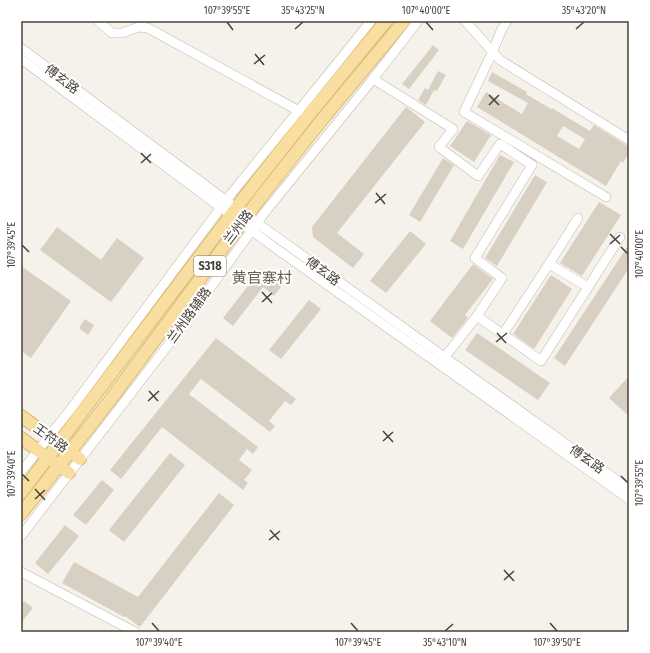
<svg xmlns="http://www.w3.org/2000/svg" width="650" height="653" viewBox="0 0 650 653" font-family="'Fira Sans Condensed','Noto Sans SC',sans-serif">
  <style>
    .building { fill: #d9d0c4; fill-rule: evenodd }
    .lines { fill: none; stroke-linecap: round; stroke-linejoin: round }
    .minor-casing { stroke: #c0b9ae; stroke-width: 10 }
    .major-casing { stroke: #ddbb71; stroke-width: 14 }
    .minor { stroke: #fff; stroke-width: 9 }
    .major { stroke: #f8dea1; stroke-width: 12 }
    .ticks { fill: none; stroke: #494239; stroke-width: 1.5 }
    .labels { text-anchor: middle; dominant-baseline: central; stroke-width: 4; stroke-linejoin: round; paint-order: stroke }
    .shield { fill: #fff; stroke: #807b74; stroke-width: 1 }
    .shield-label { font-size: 12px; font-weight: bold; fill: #494239 }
    .street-label { font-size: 13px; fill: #494239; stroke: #fff }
    .quarter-label { font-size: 15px; fill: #6b6051; stroke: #fff }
    .neatline { fill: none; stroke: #494239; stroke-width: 1.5 }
    .ticks-label { font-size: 10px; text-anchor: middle; fill: #494239 }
  </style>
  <rect width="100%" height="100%" fill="#f5f2eb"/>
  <g class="building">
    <path d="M433 45 439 50 409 89 402 84Z"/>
    <path d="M438 71 446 75 437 91 434 90 426 105 418 100 425 88 428 90Z"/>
    <path d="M492 72 527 92 526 94 551 109 552 108 590 131 594 125 626 145 629 146V153L623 163 621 161 606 186 477 107 486 92 522 114 528 103 488 81ZM563 126 585 139 579 149 557 136Z"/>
    <path d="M406 107 425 122 337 233 364 254 353 268 313 237 312 227Z"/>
    <path d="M467 121 491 135 474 162 450 146Z"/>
    <path d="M500 155 514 162 463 249 450 241Z"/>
    <path d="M443 158 454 165 420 222 409 215Z"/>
    <path d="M535 175 547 182 497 266 485 258Z"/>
    <path d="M599 202 621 215 582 276 560 263Z"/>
    <path d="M57 227 101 260 117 238 144 258 111 302 40 250Z"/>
    <path d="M410 231 426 244 386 293 370 281Z"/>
    <path d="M629 244V268L565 366 554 358Z"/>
    <path d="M473 264 493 279 465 315 468 318 452 338 430 321Z"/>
    <path d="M21 266 71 301 31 358 21 351Z"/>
    <path d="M261 269 272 275 284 283 274 296 263 287 233 326 223 318Z"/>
    <path d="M551 275 572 289 534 349 513 334Z"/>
    <path d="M309 300 321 309 281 359 269 350Z"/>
    <path d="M85 319 94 325 88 335 79 328Z"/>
    <path d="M477 333 550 383 538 400 465 350Z"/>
    <path d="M216 338 296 399 291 405 285 401 269 421 275 426 270 432 201 379 189 394 258 447 253 454 247 449 239 460 252 470 244 480 248 483 243 490 162 427 121 479 110 470Z"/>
    <path d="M629 376V416L609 398Z"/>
    <path d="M170 453 185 465 124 542 109 530Z"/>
    <path d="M102 480 114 490 86 525 73 515Z"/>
    <path d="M219 493 234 505 140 627 125 616 124 617 62 583 74 562 138 597Z"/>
    <path d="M65 525 79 536 48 574 35 563Z"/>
    <path d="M24 601 33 608 21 623V605Z"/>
  </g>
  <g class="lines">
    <defs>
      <g id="minor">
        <path d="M98 21 112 33H122L139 27 148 28 299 111"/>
        <path d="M465 21 500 60 629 140"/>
        <path d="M507 21 501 31 492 53 464 112 606 197"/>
        <path d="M21 48 236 208 629 489"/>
        <path d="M21 59 274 247 629 499"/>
        <path d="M373 79 453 129 439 147 478 176 500 144 532 165 475 258 502 278 477 316 444 358"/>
        <path d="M549 264 578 218"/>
        <path d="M477 316 541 361 620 237"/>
        <path d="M503 334 549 264 588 287"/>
        <path d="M21 472 70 410 231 194 330 72 371 21"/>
        <path d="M21 536 182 327 265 212 373 79 418 21"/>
        <path d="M21 572 135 632"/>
      </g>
      <g id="major">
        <path d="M21 416 80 459"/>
        <path d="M21 438 69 473"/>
        <path d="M21 493 246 195 308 116 386 21"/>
        <path d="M21 514 111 399 260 198 325 116 404 21"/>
      </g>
    </defs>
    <use href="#minor" class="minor-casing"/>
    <use href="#major" class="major-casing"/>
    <use href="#minor" class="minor"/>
    <use href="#major" class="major"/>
  </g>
  <path class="ticks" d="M227 22 233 30M426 22 433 30M295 29 303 22M576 29 584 22M255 54 264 65M254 64 265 55M489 95 499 105M489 105 499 95M141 153 151 163M141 163 151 154M376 193 385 204M375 203 386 194M610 234 620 244M610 244 620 235M22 245 29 252M621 247 628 254M262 292 272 303M262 302 272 293M497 333 506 343M496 342 507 333M149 391 158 401M148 401 159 391M383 431 393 442M383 441 393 432M22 474 29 481M621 476 628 483M35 489 45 500M35 499 45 490M270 530 279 540M269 540 280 531M504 570 514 581M504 580 514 571M152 623 159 631M351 623 358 631M550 623 557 631M445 631 453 624"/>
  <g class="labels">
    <rect class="shield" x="194" y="256" width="32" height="20" rx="3"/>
    <g class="shield-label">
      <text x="210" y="266">S318</text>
    </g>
    <g class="street-label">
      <text transform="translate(62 79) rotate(37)">傅玄路</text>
      <text transform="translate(238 227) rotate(-53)">兰州路</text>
      <text transform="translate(323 271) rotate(36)">傅玄路</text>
      <text transform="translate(189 315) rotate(-54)">兰州路辅路</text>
      <text transform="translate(51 438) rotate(36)">王符路</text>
      <text transform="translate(587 459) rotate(35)">傅玄路</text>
    </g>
    <g class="quarter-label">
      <text x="262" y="278">黄官寨村</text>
    </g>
  </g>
  <rect width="650" height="653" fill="none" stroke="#ffffff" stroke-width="44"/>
  <rect x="22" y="22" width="606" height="609" class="neatline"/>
  <g class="ticks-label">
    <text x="227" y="14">107°39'55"E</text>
    <text x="303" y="14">35°43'25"N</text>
    <text x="426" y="14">107°40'00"E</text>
    <text x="584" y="14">35°43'20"N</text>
    <text transform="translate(11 245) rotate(-90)" y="4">107°39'45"E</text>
    <text transform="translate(639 254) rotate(-90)" y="4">107°40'00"E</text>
    <text transform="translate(11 474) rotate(-90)" y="4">107°39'40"E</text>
    <text transform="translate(639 483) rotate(-90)" y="4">107°39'55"E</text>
    <text x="159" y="646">107°39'40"E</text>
    <text x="358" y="646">107°39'45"E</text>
    <text x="445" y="646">35°43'10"N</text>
    <text x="557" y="646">107°39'50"E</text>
  </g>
</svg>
